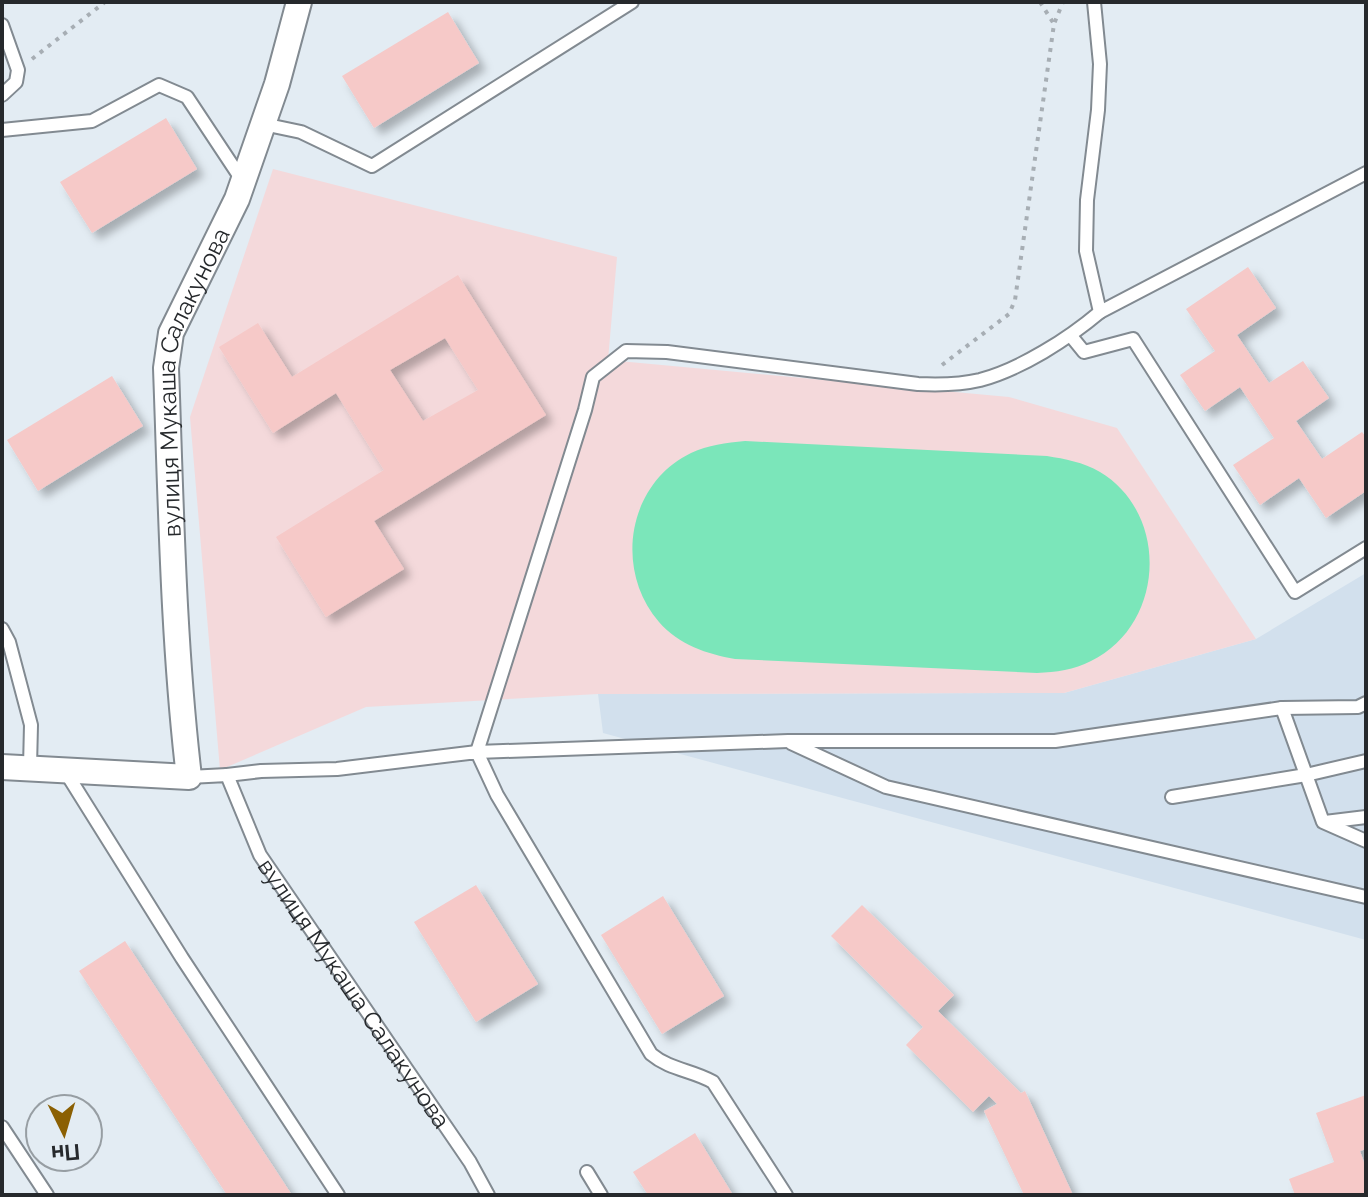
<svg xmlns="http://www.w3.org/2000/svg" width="1368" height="1197" viewBox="0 0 1368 1197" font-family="Raleway,sans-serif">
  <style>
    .built { fill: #d2e0ed }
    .education { fill: #f4d9db }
    .green { fill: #7be6ba }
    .building { fill: #f6c9c8; fill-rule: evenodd; filter: url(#shadow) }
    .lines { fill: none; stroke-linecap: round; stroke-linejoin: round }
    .service-casing { stroke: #828a91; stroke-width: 16 }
    .minor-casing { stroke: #828a91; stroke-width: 28 }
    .path { stroke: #a7aeb4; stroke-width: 4; stroke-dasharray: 4 6; stroke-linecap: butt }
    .service { stroke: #fff; stroke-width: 12 }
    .minor { stroke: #fff; stroke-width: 24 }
    .labels { text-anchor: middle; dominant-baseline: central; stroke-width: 7; stroke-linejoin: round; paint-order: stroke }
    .street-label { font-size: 24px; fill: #26292c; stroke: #e3ecf3 }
  </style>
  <defs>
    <filter id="shadow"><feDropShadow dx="7" dy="7" stdDeviation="4" flood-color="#0004"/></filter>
  </defs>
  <rect width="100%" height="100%" fill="#e3ecf3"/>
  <path class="built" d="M1366 573V940L603 733 598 694 1064 693 1256 639Z"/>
  <path class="education" d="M273 169 617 257 608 360 1009 397 1117 428 1256 639 1064 693 598 694 366 707 220 770 190 417Z"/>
  <path class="green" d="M745 441 1047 456C1065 459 1083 462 1100 472 1170 514 1165 625 1091 661 1074 670 1056 672 1037 673L735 659C707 654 679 645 659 622 614 570 627 484 691 453 708 445 726 443 745 441Z"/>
  <g class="building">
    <path d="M448 12 479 63 374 128 342 76Z"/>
    <path d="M166 118 197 169 92 233 60 182Z"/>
    <path d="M1248 267 1276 308 1237 335 1269 383 1303 361 1329 398 1296 421 1322 459 1362 432 1366 437V491L1326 518 1299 478 1260 505 1233 465 1274 438 1240 387 1205 411 1180 375 1215 351 1186 309Z"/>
    <path d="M458 275 546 415 374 521 404 569 326 617 276 537 384 470 336 393 273 433 219 347 258 323 292 377ZM445 338 478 390 423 421 390 370Z"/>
    <path d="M112 376 143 426 38 491 7 440Z"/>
    <path d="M476 885 538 984 476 1022 414 922Z"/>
    <path d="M663 896 724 996 662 1034 601 935Z"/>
    <path d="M862 905 954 995 938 1011 1021 1093 1025 1091 1073 1195H1024L984 1111 997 1104 989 1096 973 1112 906 1045 923 1027 831 936Z"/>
    <path d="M125 941 292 1195H227L79 971Z"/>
    <path d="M1366 1095V1149L1360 1151 1366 1168V1195H1295L1289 1179 1334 1162 1316 1113Z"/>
    <path d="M695 1133 733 1195H648L633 1172Z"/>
  </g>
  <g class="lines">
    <defs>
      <g id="service">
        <path d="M1094 2 1100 64 1098 110 1087 200 1086 251 1100 312"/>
        <path d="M2 25 18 70 16 82 2 95"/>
        <path d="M263 124 301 132 372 166 632 2"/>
        <path d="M2 130 92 121 159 85 187 97 242 180"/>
        <path d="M1366 173 1100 312C1068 339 1021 369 980 380 959 385 939 385 918 384L667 352 626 351 593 377 585 410 477 752 788 741H1055L1282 708 1358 707 1366 703"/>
        <path d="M1071 336 1084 352 1133 339 1295 592 1366 548"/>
        <path d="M2 629 9 642 31 725 30 767"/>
        <path d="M1282 708 1323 822 1366 841"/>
        <path d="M791 743 886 787 1366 897"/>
        <path d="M65 771 182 958 338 1195"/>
        <path d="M227 775 261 771 337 769 477 752 497 795 651 1054C670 1070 692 1070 713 1082L786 1195"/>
        <path id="s1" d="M189 777 227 775 260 855 470 1162 488 1195"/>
        <path d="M1172 797 1306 775 1366 761"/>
        <path d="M1325 822 1366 817"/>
        <path d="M2 1127 47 1195"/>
        <path d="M587 1172 601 1195"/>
      </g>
      <g id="minor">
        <path id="s2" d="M2 767 189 777C173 641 171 504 166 368L171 333 237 199 277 84 299 2"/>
      </g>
    </defs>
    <use href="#service" class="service-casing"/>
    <use href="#minor" class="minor-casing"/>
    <g class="path">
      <path d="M1040 2 1054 24"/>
      <path d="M32 59 105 2"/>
      <path d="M942 365 1009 314 1015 300 1054 24 1063 2"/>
    </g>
    <use href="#service" class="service"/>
    <use href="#minor" class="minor"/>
  </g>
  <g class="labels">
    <g class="street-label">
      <text stroke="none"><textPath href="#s2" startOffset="588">вулиця Мукаша Салакунова</textPath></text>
      <text stroke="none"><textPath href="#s1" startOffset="292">вулиця Мукаша Салакунова</textPath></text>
    </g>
  </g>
  <rect width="1368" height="1197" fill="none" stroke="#26292c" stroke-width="8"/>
  <g transform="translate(64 1133) rotate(175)"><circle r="38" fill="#e3ecf3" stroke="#979ea3" stroke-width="2"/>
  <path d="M0-6L14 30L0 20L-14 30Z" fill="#8b6003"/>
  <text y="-12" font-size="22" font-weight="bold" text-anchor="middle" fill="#26292c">Пн</text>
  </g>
</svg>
